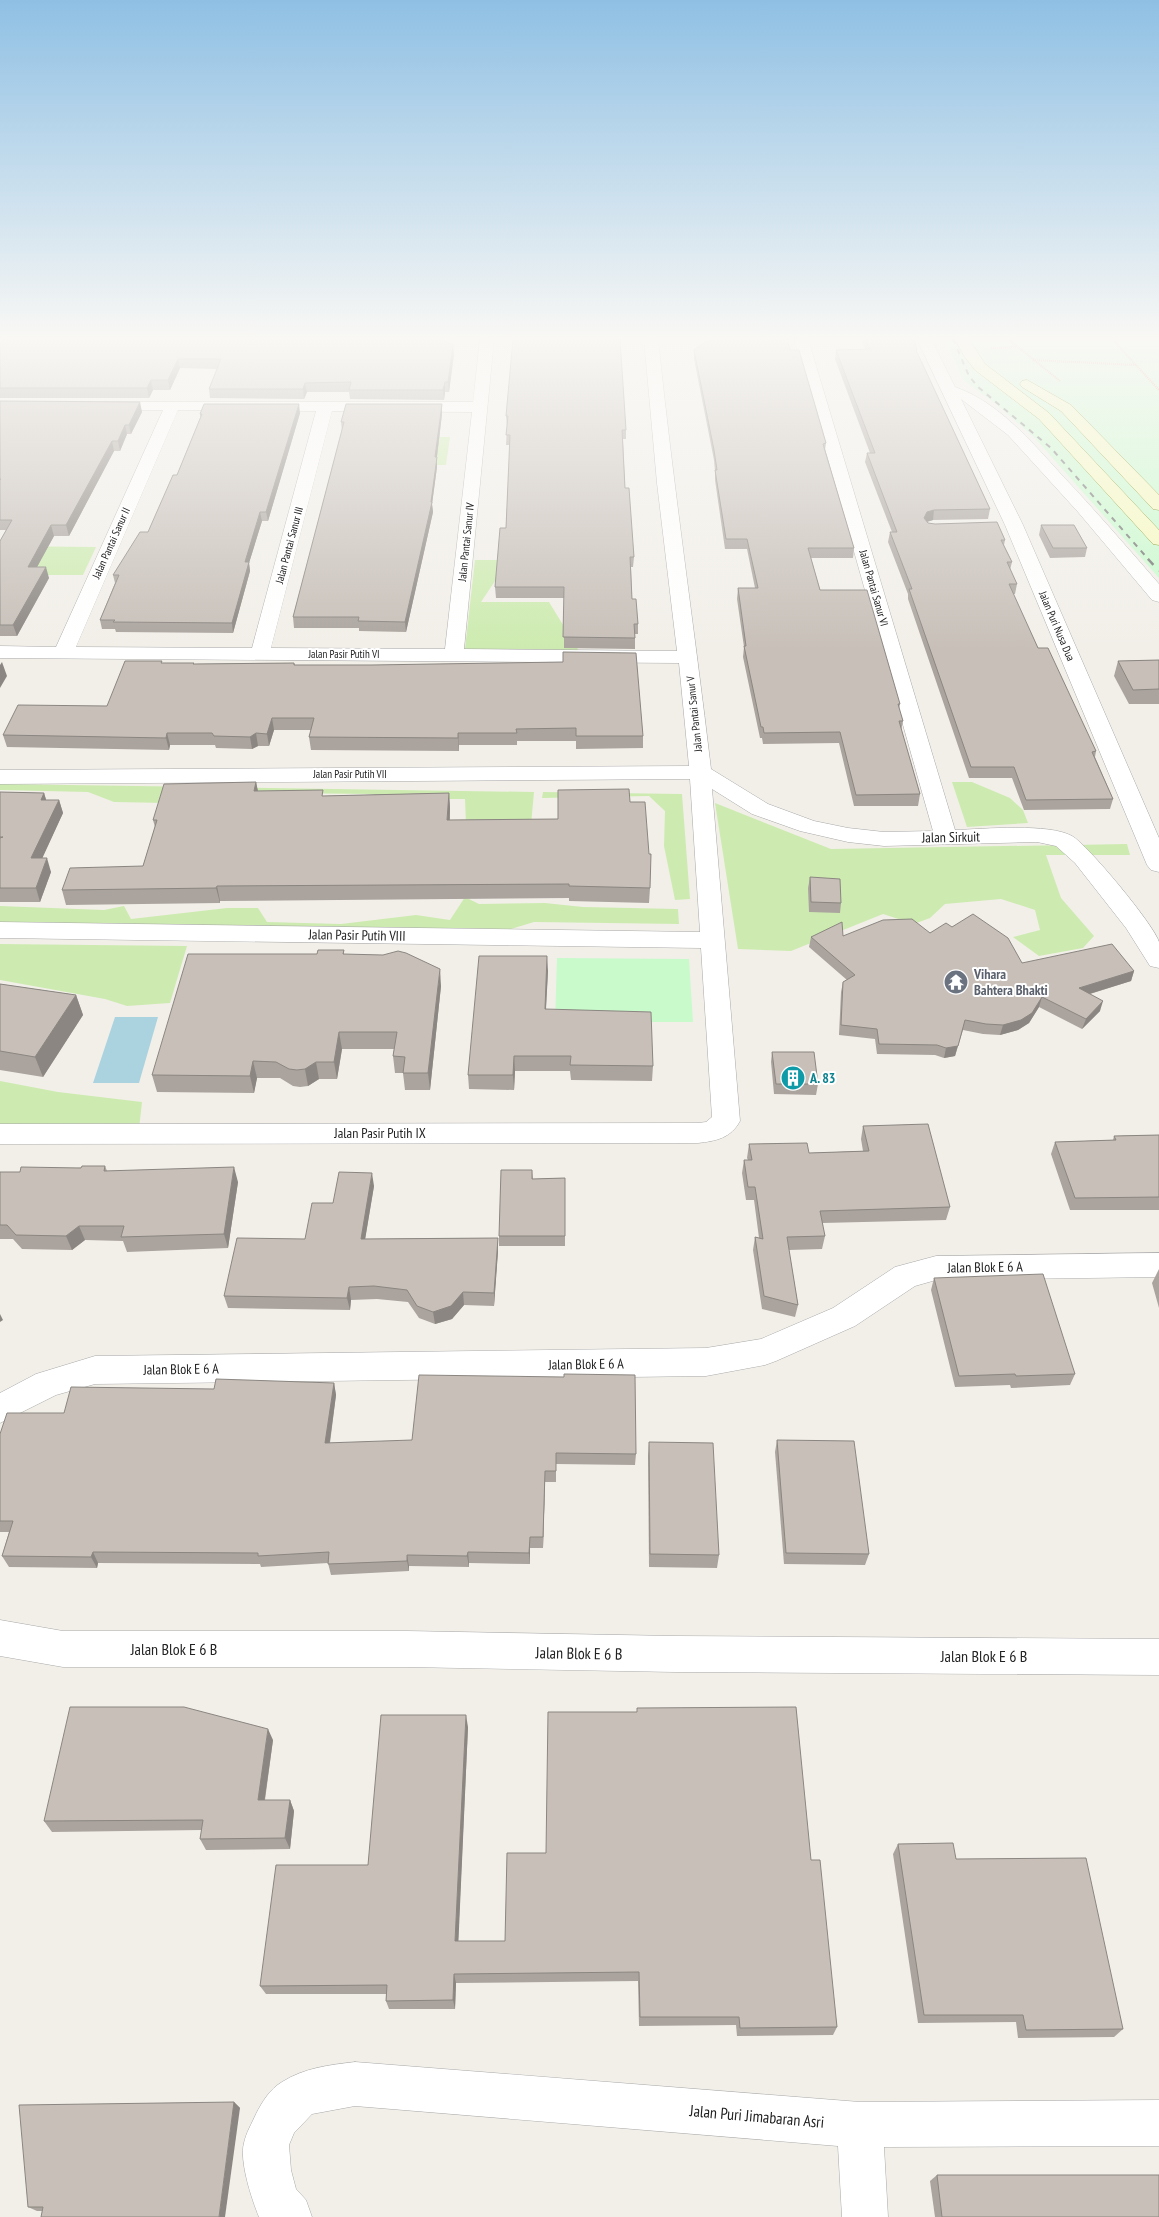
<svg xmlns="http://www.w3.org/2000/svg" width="1159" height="2217" viewBox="0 0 1159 2217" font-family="'PT Sans Narrow',sans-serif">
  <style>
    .grass { fill: #cdebb0 }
    .park { fill: #c8facc }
    .water { fill: #aad3df }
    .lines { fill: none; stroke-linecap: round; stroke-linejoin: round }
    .street-casing { stroke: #a9a9a9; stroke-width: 1 }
    .secondary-casing { stroke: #707d05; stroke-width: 1 }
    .path { stroke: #fa8072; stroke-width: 2; stroke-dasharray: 1 1; stroke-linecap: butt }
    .street { fill: #fff; fill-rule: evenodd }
    .secondary { fill: #f7fabf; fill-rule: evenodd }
    .rail-far1 { stroke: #707070; stroke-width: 2; stroke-dasharray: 5.5 5.5; stroke-linecap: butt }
    .rail { stroke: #707070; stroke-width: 2.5; stroke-dasharray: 8 8; stroke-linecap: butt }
    .wall { fill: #aba49e }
    .shaded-wall { fill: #8b8681 }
    .building { fill: #c7bfb8; stroke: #8b8681 }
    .labels { text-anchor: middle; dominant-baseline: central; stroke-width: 4; stroke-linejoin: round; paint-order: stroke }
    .far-street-label { font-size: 11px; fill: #222; stroke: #fff }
    .street-label { font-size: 14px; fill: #222; stroke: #fff }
    .worship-label { font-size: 14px; font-weight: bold; fill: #5b616d; stroke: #fff; text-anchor: start }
    .culture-label { font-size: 14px; font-weight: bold; fill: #0d838f; stroke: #fff; text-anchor: start }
    .near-street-label { font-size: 16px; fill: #222; stroke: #fff }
  </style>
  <rect width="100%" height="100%" fill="#f2efe9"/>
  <g class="grass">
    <path d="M397 437H450L446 465H391Z"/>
    <path d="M0 546 96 547 83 575H0Z"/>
    <path d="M475 560H552L501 572 481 602H549L579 651 465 649Z"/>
    <path d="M952 782H972L1010 798 1023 810 1028 823 967 827Z"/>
    <path d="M0 784 534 792 531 825H466L465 799H378L373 794 270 793 167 803 114 802 88 792 0 790Z"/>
    <path d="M543 792 682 794 690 899 675 900 664 846 665 811 649 796 542 798Z"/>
    <path d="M715 803 831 849 1127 844 1130 855H1046L1061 898 1094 936 1083 948 1039 956 1013 937 1040 930 1035 910 1001 899 945 904 930 918 914 924 883 914 791 951 738 949Z"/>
    <path d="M465 897 479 904 545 903 583 907 678 909 679 924 534 922 511 929 0 926V906L104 910 124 906 131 919 227 908H258L267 922 341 924 416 915 450 920Z"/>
    <path d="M0 944 187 946 170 1003 127 1006 105 999 0 980Z"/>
    <path d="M0 1081 58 1092 142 1102 139 1129 0 1133Z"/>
  </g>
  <g class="park">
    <path d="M944 339H1159V578L1034 437 996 404 963 380Z"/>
    <path d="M557 958 689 959 693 1022H555Z"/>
  </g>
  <path class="water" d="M115 1017H158L139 1083H93Z"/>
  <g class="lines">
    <defs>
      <g id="street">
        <path d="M480 339H494L464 649 677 651 657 483 644 339H658C673 483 694 626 711 769L768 804 814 821 848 828 884 832 933 831 794 339H808L955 830C984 829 1049 823 1072 836 1087 844 1155 926 1159 942 1159 950 1159 960 1159 968L1150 966 1126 928 1075 863 1056 846 1037 842 884 846 848 842 800 831 752 814 712 789 740 1121C731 1138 716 1141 698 1143L0 1144V1124L698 1123 706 1122 712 1117 701 948 0 938V922L700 932 690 779 0 784V770L689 766 679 663 0 658V646L56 647 163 410H103L98 408 95 405 98 402H473ZM178 410 316 411 252 648 76 647ZM332 411 472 412 445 649 271 648Z"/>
        <path d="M917 339H931L955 387C998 402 1030 440 1060 473 1094 509 1127 547 1159 584V602L1152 600 1078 512 1008 435 961 399 1023 525 1159 838V872L1151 870 1147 865 1005 525Z"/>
        <path d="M1159 1253V1277L936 1280 915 1286 855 1326 776 1361 765 1365 706 1376 95 1384 56 1395 0 1423V1393L36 1374 95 1356 706 1348 761 1339 833 1308 895 1267 936 1256Z"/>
        <path d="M0 1620 63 1631H407L675 1636 1159 1639V1675L675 1672 407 1667H63L0 1656Z"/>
        <path d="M355 2062 860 2102 1159 2100V2146L884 2147 888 2217H842L838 2146 355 2106 312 2114 294 2133 289 2145 291 2170 296 2189 306 2200 312 2217H259C252 2200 239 2161 244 2143 246 2133 252 2123 256 2114 262 2102 270 2089 282 2082 304 2068 329 2065 355 2062Z"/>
      </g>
      <g id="secondary">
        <path d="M955 339H969L985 364 1049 413 1159 530V545L1153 544 1039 419 975 370 964 356Z"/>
        <path d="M1027 380 1071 405 1159 495V510L1153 509 1061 411 1022 387 1020 384 1022 381Z"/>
      </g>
    </defs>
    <use href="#street" class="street-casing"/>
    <use href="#secondary" class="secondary-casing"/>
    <g class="path">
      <path d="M1008 339 1060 381"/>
      <path d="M1112 339 1159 390"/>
      <path d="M991 348 1017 347"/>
      <path d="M1033 360 1137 365"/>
    </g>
    <use href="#street" class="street"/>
    <use href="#secondary" class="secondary"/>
    <path class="rail-far1" d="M953 339 969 376 978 387 1051 448 1149 560"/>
    <path class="rail" d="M1148 559 1159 571"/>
  </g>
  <g class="wall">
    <path d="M861 339H914L917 350V353L990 509 988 519 933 520 927 522 928 523 1005 540 1004 545 1012 562 1010 570 1017 584 1015 594H1013L1038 648 1096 751 1095 757 1113 799 1110 809 1024 810 1012 778H969L908 599V594L888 542 890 532H892L865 462 867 453H870L835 359 836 350 865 349Z"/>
    <path d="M0 344 454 354 449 392H445L444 400 350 399 349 392H307L304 399 210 398 209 389 217 369 180 368 170 390H153L149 398H0Z"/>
    <path d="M694 350H790L826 443 825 450 854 548 853 558H811L820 590 900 704 899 709 903 721 901 731 920 794 918 806H854L839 743 763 744 762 738H760L743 657 744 647 737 599 738 588H755L747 549H725L715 480V471L714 460 694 359Z"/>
    <path d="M0 401 142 412 131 434H127L120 451H114L69 536H54L37 567 49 578 17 636H0V541L6 530H0Z"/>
    <path d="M442 404V414L437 457V467L432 504 433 512 406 632 359 631V628H294L293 617 342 431 341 422Z"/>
    <path d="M300 413 268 521H262L249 563 250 571 233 633 116 632 115 629H102L100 620 115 583 113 575 148 532 177 475 200 418V414Z"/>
    <path d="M506 416 626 430V439H623L625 488 634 557 633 567H631L632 599 638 624V634H635V649L564 648V598H496L495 587 506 528 510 445H506L507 426Z"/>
    <path d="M1041 525 1087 548 1085 557 1050 558 1039 535Z"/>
    <path d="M1159 660V704H1129L1114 676 1118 661Z"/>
    <path d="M162 663H194V664L294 663 295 665 643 736V748L576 749V741H517V745H459V751L311 750 309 737 311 730H274L269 746H258L252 749 216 748 215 745H170L169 750 7 747 3 735 107 706Z"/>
    <path d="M256 782 258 791 323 796 449 793 450 808V820L558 819 630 802 650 888 649 903 569 901V898L220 901V903L66 905 62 890 143 866 155 827 153 820Z"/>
    <path d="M0 792 44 793 46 800H59L63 813 42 858 51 872 40 902H0Z"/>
    <path d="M810 877 841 903 840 913 809 912 808 888Z"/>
    <path d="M952 927 1022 963 1134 971 1131 981 1090 994 1100 1011 1082 1029 1039 1007 1029 1023 1018 1030 1000 1035 983 1034 963 1030 955 1056 944 1058 935 1055 877 1054 875 1039 839 1035 841 992 843 982 847 980 809 947 811 937 930 933Z"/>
    <path d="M344 950V954L441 986 430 1090H405L403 1073H395L393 1056 394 1049H342L337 1079H319L308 1086 300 1087 293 1086 280 1078H257L254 1093 157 1092 152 1075 317 954Z"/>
    <path d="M548 971 546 1010 653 1066 652 1081 571 1080 570 1071H515L514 1090 469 1089 468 1075Z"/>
    <path d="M0 984 76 995 83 1015 43 1077 0 1070Z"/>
    <path d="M772 1052 818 1084 816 1095 774 1094 771 1062Z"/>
    <path d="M863 1126 950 1207 946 1220 822 1223 825 1236 822 1249 789 1250 798 1305 795 1317 762 1309 753 1250 755 1237 759 1238 754 1200H746L742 1173 744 1160H748L747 1158 749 1144 809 1153 863 1151 861 1139Z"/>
    <path d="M1159 1135V1210H1070L1051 1154 1055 1142 1113 1140 1114 1136Z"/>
    <path d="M105 1166 107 1171 238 1182 228 1248 127 1252 123 1241 85 1240 72 1250 22 1249 13 1239H0V1172H20Z"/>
    <path d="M532 1170 533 1179 565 1178V1246H499V1236Z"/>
    <path d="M374 1186 365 1239 498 1238V1251L494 1306 464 1305 452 1319 435 1324 419 1318 408 1302 377 1299 351 1300 350 1310 228 1308 224 1296 305 1239 333 1203Z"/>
    <path d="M1159 1269V1308L1152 1283Z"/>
    <path d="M934 1278 1075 1374 1070 1385 1011 1388 1010 1385 955 1387 931 1290Z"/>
    <path d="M334 1383 336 1395 330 1443 636 1454 635 1465 556 1464V1482H545L543 1548H530V1564L469 1563V1567L409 1566V1571L331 1575 328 1563 261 1567 260 1564 98 1563 97 1568 9 1567 2 1556 9 1532H0V1434L64 1413 214 1389Z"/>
    <path d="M777 1440 869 1554 865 1565 784 1564 775 1452Z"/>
    <path d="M649 1442 719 1555 717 1568 649 1567 648 1456Z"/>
    <path d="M468 1727 458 1941H505L811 1860 837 2027 833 2035 737 2036 736 2025 639 2026 638 1981 456 1983 455 2009H389L386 2001V1994H266L260 1986 368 1865Z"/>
    <path d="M273 1740 265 1800H290L294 1811 290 1849 206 1850 200 1839 202 1830 52 1832 44 1821Z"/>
    <path d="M898 1844 1123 2029 1114 2037 1018 2038 1016 2022 918 2023 893 1854Z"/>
    <path d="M234 2102 240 2108 42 2211H37L28 2207Z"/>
    <path d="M937 2175 1159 2217H935L930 2181Z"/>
  </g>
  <g class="shaded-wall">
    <path d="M453 345 454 354 449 392 448 382Z"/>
    <path d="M178 359 180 368 170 390 168 380Z"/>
    <path d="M151 380 153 390 149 398 147 388Z"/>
    <path d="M445 382V392L444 400 443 390Z"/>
    <path d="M305 383 307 392 304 399 303 389Z"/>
    <path d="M140 402 142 412 131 434 129 425Z"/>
    <path d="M299 404 300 413 268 521 266 512Z"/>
    <path d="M442 404V414L436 464 437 457V467L432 504 433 512 406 632 405 622 431 502 435 457Z"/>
    <path d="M125 425 127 434 120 451 118 441Z"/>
    <path d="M112 441 114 451 69 536 66 525Z"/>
    <path d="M934 510 933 520 926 522 924 518 927 512Z"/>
    <path d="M260 512 262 521 249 563 250 571 233 633 232 623 245 562Z"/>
    <path d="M51 525 54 536 31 578 28 567Z"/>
    <path d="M46 567 49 578 17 636 13 625Z"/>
    <path d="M2 662 7 676 0 688V665Z"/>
    <path d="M272 718 274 730 269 746 267 734Z"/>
    <path d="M167 733 170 745 169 750 166 738Z"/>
    <path d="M256 733 258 746 252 749 250 737Z"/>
    <path d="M458 733 459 745V751L458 738Z"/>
    <path d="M256 782 259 797 254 791Z"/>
    <path d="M44 793 48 806 41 800Z"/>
    <path d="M449 793 450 808 449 834 447 820Z"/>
    <path d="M59 800 63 813 36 872 31 858Z"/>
    <path d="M47 858 51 872 40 902 36 888Z"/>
    <path d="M217 886 220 901V903L216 888Z"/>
    <path d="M547 956 548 971 545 1024V1009Z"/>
    <path d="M440 969 441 986 430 1090 428 1073Z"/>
    <path d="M1134 971 1131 981 1076 998 1079 988Z"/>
    <path d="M76 995 83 1015 43 1077 35 1057Z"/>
    <path d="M1042 997 1039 1007 1029 1023 1018 1030 1000 1035 1003 1025Z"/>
    <path d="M1103 1001 1100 1011 1082 1029 1086 1019Z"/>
    <path d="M965 1020 955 1056 944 1058 946 1048Z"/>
    <path d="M339 1032 342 1049 337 1079 334 1062Z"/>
    <path d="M514 1056 515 1071 514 1090 513 1075Z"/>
    <path d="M253 1061 257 1078 254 1093 250 1076Z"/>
    <path d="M316 1062 319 1079 308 1086 305 1069Z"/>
    <path d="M234 1167 238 1182 228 1248 224 1234Z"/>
    <path d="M372 1173 374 1186 363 1252 361 1239Z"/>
    <path d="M79 1226 85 1240 72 1250 66 1236Z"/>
    <path d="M498 1238V1251L494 1306V1293Z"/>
    <path d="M349 1287 351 1300 350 1310 347 1298Z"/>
    <path d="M463 1292 464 1305 452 1319 435 1324 433 1312Z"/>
    <path d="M0 1314 3 1320 0 1322Z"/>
    <path d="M334 1383 336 1395 328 1455 325 1443Z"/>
    <path d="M545 1471V1482L543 1548V1537Z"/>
    <path d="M530 1537V1564L529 1553Z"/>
    <path d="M93 1552 98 1563 97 1568 91 1557Z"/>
    <path d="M468 1552 469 1563V1567L467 1556Z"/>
    <path d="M407 1555 409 1566V1571L407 1561Z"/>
    <path d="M466 1715 468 1727 458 1951 455 1941Z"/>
    <path d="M268 1729 273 1740 263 1811 258 1800Z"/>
    <path d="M290 1800 294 1811 290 1849 285 1838Z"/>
    <path d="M454 1974 456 1983 455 2009 453 2000Z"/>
    <path d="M234 2102 240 2108 225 2217H219Z"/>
  </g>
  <g class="building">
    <path d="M4 339H440L453 345 448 382H445L443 390H349L351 382 305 383 303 389H209L221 359H178L168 380H151L147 388H0V344Z"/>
    <path d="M513 339H620L626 430H622L625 488H629L634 557H630L632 599H636L638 624H634L635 638 563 637 564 587H495L500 528H506L510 435H506L508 416H506Z"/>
    <path d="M709 339H787L790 350H799L826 443 823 444 854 548H808L820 590H867L900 704H898L903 721H899L920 794 856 795 840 732 764 733 763 727H761L744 646H746L738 588H758L747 539H726L715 470H717L714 450 694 350Z"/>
    <path d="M865 339H914L917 350H916L990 509 934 510 927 512 924 518 928 523 935 524 997 522 1005 540H1001L1012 562H1007L1017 584H1009L1038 648H1048L1096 751 1092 752 1113 799 1026 800 1014 767H971L909 589H912L890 532H897L867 453H875L836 350 870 349Z"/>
    <path d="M0 401 140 402 129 425H125L118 441H112L66 525H51L28 567H46L13 625H0V541L12 520H0V480L1 479H0Z"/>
    <path d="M204 404H299L266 512H260L245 562H249L232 623 113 622 115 620H100L119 575H113L140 532H148L173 475H177L202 414H200Z"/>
    <path d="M346 404H442L435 457H437L431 502H432L405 622 358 621 359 617H293L344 422H341Z"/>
    <path d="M1041 525H1074L1087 548H1053Z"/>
    <path d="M563 652 636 653 643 736H576V728L516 729 517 733H458V738L309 737 314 718H272L267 734 256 733 250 737 214 736 212 733H167L166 738 3 735 18 705 107 706 125 661H162L161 663H194L193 664 294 663V665H371L563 662Z"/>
    <path d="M1159 660V689L1133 690 1118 661Z"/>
    <path d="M256 782 254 791 323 790 322 796 449 793 447 820 558 819V790L629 789 630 802H645L649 854H651L650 888 569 886V884L217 886 216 888 62 890 70 868 143 866 157 820H153L164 784Z"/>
    <path d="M0 792 44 793 41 800H59L31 858H47L36 888H0V838L3 837H0Z"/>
    <path d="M810 877 840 879 841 903 811 902Z"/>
    <path d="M973 914 1008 938 1022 963 1112 944 1134 971 1079 988 1103 1001 1086 1019 1042 997 1032 1013 1021 1020 1003 1025 986 1024 965 1020 958 1046 946 1048 937 1045 879 1044 877 1029 841 1025 843 982 855 975 811 937 842 922 843 936 883 920 912 919 930 933 946 923 952 927Z"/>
    <path d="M318 950H344L343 954 383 955 398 951 406 953 440 969 428 1073H403L405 1057 393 1056 397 1032H339L334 1062H316L305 1069 297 1070 289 1069 276 1062 253 1061 250 1076 152 1075 188 954H317Z"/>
    <path d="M479 956H547L545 1009 651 1012 653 1066 570 1065 571 1056H514L513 1075H468Z"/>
    <path d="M0 984 76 995 35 1057 0 1051Z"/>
    <path d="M772 1052H814L818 1084H776Z"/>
    <path d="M928 1124 950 1207 820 1211 825 1236 787 1237 798 1305 764 1296 755 1237 763 1239 755 1187H748L744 1160H752L749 1144 807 1143 809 1153 869 1151 863 1126Z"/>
    <path d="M1159 1135V1197L1075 1198 1055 1142 1116 1140 1114 1136Z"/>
    <path d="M82 1166H105L104 1171 234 1167 224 1234 121 1237 124 1226H79L66 1236 16 1235 7 1225H0V1172H20L21 1167 81 1168Z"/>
    <path d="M501 1170H532V1179L565 1178V1236H499Z"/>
    <path d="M339 1172 372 1173 361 1239 498 1238 494 1293 463 1292 451 1306 433 1312 417 1306 407 1290 374 1286 349 1287 347 1298 224 1296 237 1238 305 1239 312 1203H333Z"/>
    <path d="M1043 1274 1075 1374 1016 1376 1015 1374 959 1376 934 1278Z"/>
    <path d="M564 1374 635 1375 636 1454 556 1453V1471H545L543 1537H530L529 1553 468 1552 467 1556 407 1555V1561L328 1564 329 1552 258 1556V1553L93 1552 91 1557 2 1556 13 1521H0V1434L7 1413H64L71 1387 214 1389 216 1379 334 1383 325 1443 412 1440 419 1375 564 1377Z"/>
    <path d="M777 1440 854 1441 869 1554 786 1553Z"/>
    <path d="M649 1442 713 1443 719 1555 650 1554Z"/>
    <path d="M70 1707H184L268 1729 258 1800H290L285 1838 200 1839 203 1820 44 1821Z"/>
    <path d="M796 1707 811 1860H820L837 2027 740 2028 739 2017H640L639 1972 454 1974 453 2000 386 2001 387 1985 260 1986 276 1865H368L381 1715H466L455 1941H505L507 1853H546L548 1712H637V1708Z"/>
    <path d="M953 1843 956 1859 1086 1858 1123 2029 1026 2030 1023 2015H924L898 1844Z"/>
    <path d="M234 2102 219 2217H41L43 2207H28L19 2105Z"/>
    <path d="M937 2175H1159V2217H942Z"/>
  </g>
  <linearGradient id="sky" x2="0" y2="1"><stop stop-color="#8fc0e4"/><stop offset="0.52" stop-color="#f9f8f5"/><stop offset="1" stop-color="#f9f8f5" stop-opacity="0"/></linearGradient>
  <rect width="1159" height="650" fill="url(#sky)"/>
  <defs>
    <symbol id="temple-disc" viewBox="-11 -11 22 22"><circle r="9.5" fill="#6b7280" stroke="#fff"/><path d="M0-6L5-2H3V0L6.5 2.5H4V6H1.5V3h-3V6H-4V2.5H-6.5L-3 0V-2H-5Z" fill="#fff"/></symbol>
    <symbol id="building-disc" viewBox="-11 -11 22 22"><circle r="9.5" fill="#0f9aa8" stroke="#fff"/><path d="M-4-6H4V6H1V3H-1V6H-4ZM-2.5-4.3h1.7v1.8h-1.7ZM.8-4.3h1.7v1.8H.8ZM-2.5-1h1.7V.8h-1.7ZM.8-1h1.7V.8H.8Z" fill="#fff"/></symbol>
  </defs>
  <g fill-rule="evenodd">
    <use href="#temple-disc" x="942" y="968" width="28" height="28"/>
    <use href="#building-disc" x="779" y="1064" width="28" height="28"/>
  </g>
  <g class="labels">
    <g class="far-street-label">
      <text transform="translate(466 542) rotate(-84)">Jalan Pantai Sanur IV</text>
      <text transform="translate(111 543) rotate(-66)">Jalan Pantai Sanur II</text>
      <text transform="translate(289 545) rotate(-75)">Jalan Pantai Sanur III</text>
      <text transform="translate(874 588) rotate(74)">Jalan Pantai Sanur VI</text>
      <text transform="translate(1057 626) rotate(67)">Jalan Puri Nusa Dua</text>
      <text x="344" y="654">Jalan Pasir Putih VI</text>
      <text transform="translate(694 714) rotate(-96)">Jalan Pantai Sanur V</text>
      <text x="350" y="774">Jalan Pasir Putih VII</text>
    </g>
    <g class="street-label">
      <text transform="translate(951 837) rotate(-1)">Jalan Sirkuit</text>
      <text transform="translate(357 935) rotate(1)">Jalan Pasir Putih VIII</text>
      <text x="380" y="1133">Jalan Pasir Putih IX</text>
      <text transform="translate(985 1267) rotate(-1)">Jalan Blok E 6 A</text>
      <text transform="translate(586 1364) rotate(-1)">Jalan Blok E 6 A</text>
      <text transform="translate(181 1369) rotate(-1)">Jalan Blok E 6 A</text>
    </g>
    <g class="worship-label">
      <text x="974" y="974">Vihara<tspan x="974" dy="16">Bahtera Bhakti</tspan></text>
    </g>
    <g class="culture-label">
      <text x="810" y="1078">A. 83</text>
    </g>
    <g class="near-street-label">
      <text x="174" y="1649">Jalan Blok E 6 B</text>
      <text transform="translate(579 1653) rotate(1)">Jalan Blok E 6 B</text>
      <text x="984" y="1656">Jalan Blok E 6 B</text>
      <text transform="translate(757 2116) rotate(5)">Jalan Puri Jimabaran Asri</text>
    </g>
  </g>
</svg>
